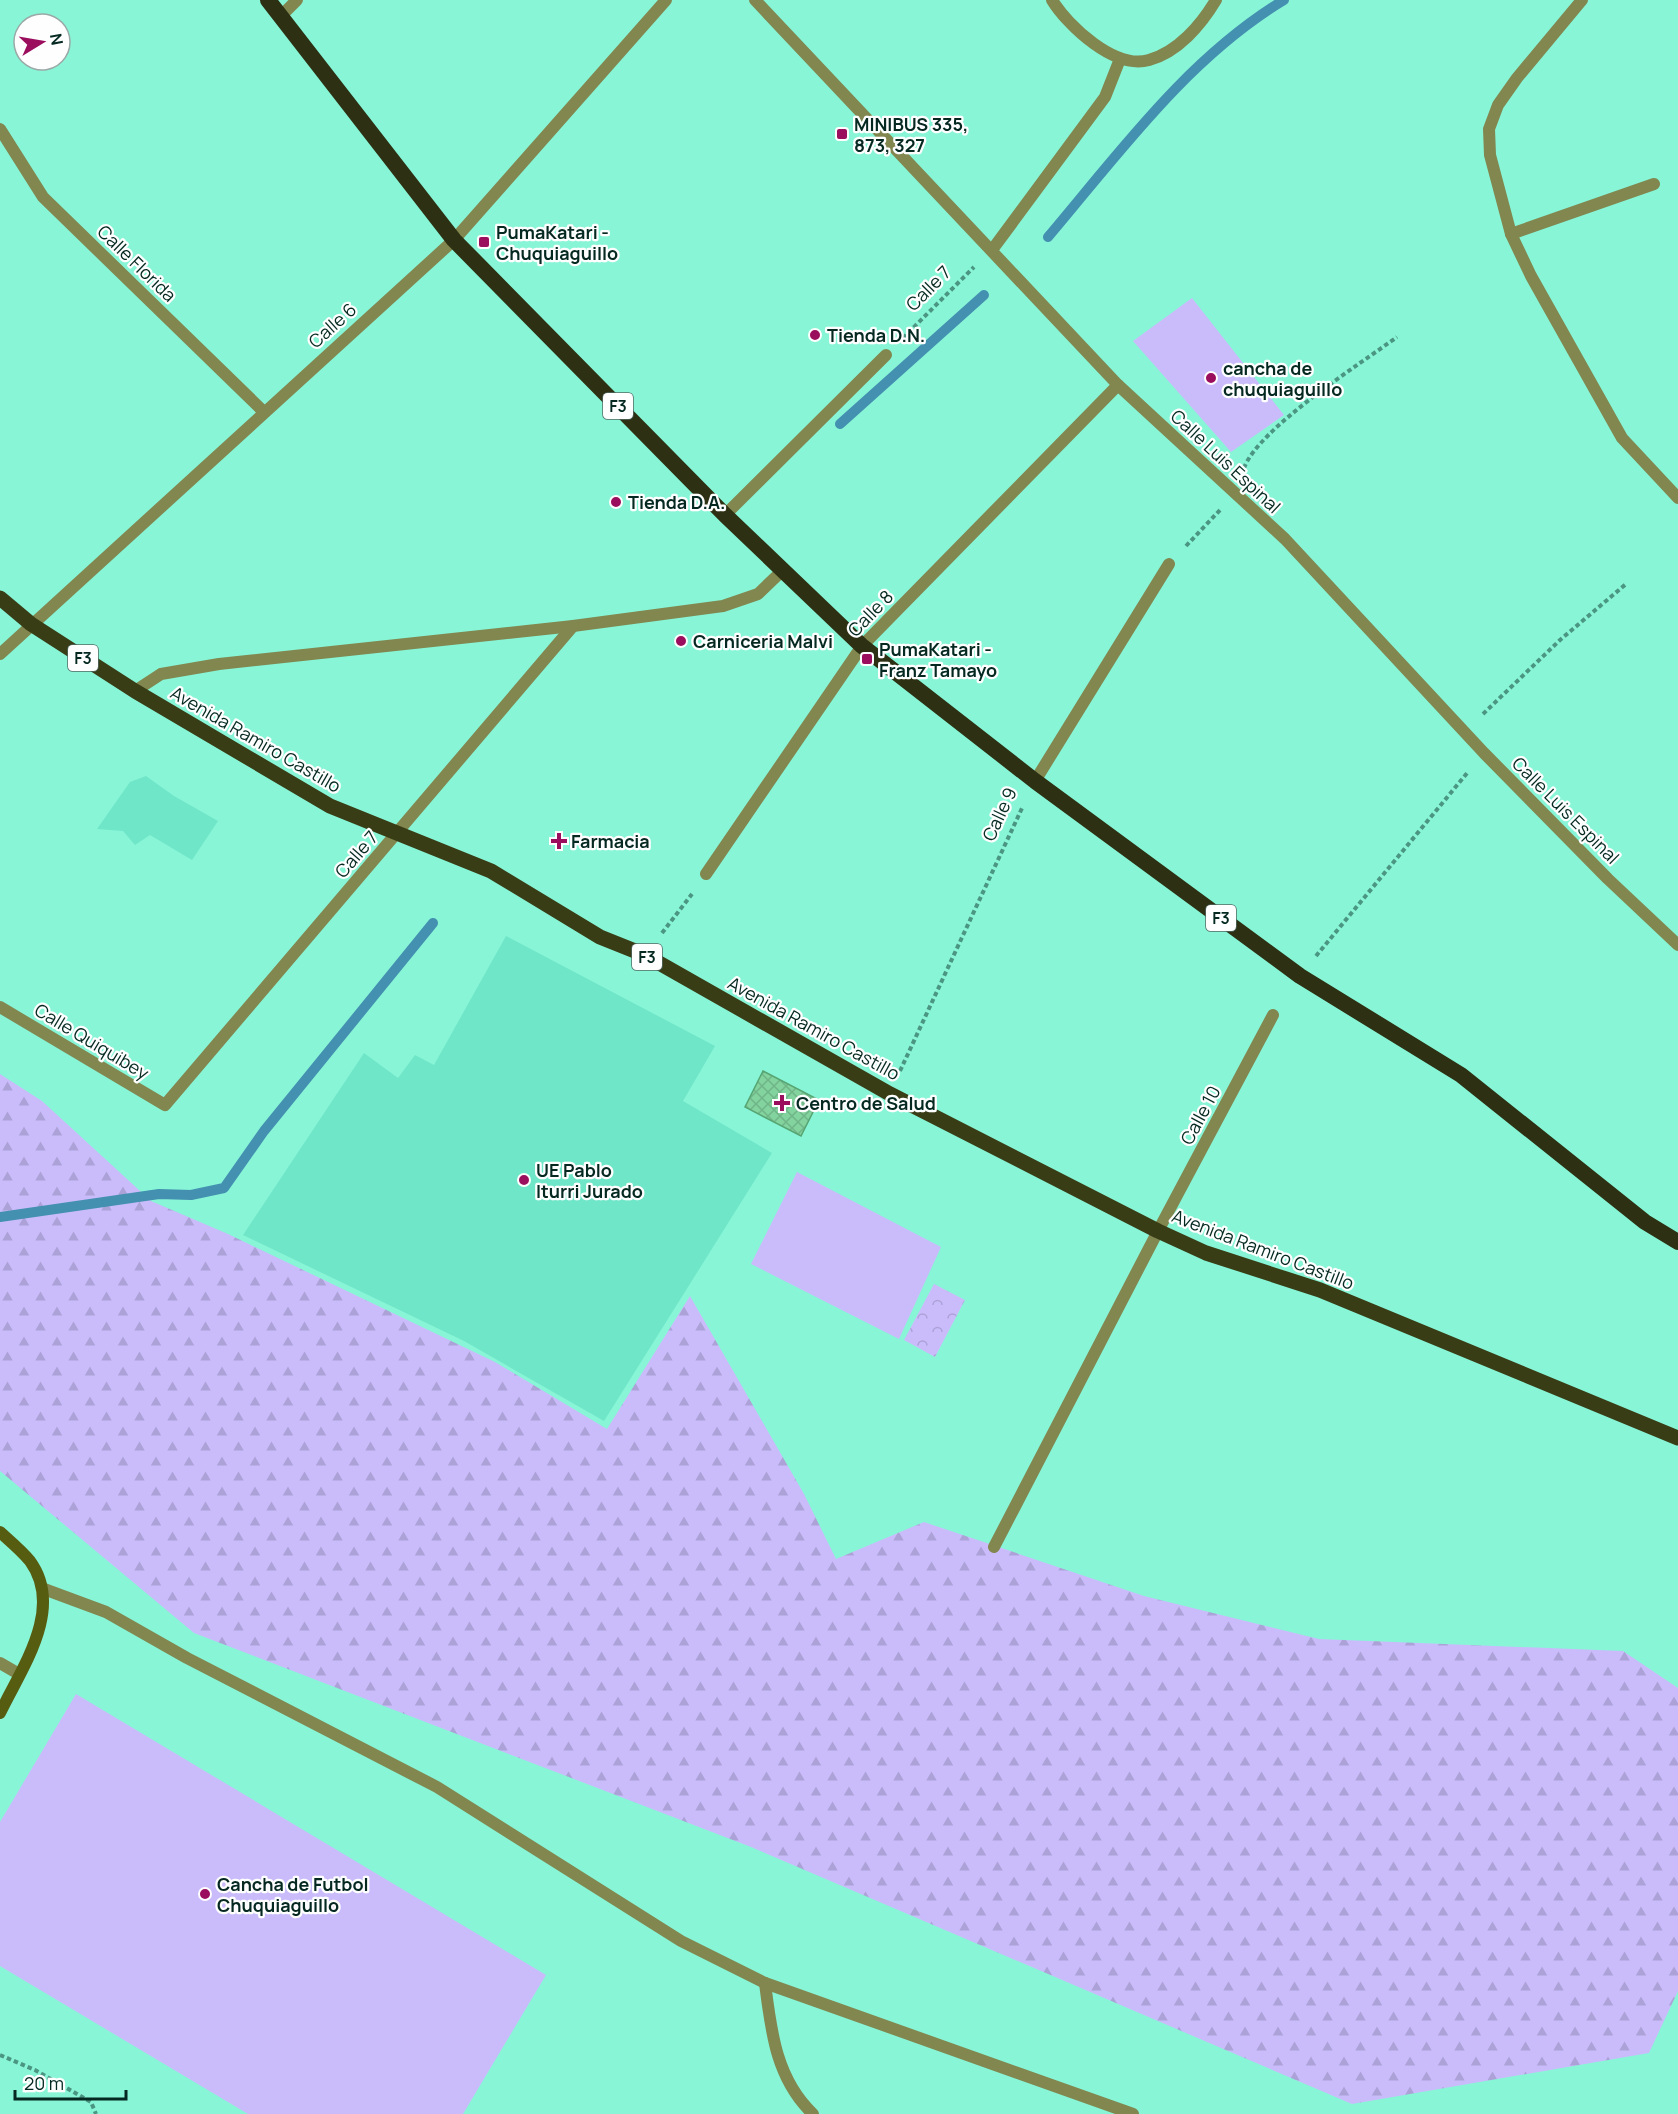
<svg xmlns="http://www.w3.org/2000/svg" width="1678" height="2114" viewBox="0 0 1678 2114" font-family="Manrope,sans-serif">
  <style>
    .built { fill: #70e6c8 }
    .forest { fill: url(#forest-firs) }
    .park { fill: url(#park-crowns) }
    .garden { fill: #cabcfb }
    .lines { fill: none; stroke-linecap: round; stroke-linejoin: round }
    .stream { stroke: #4390b0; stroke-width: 10 }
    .building { fill: url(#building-cross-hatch); stroke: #56a573; stroke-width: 1.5 }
    .path { stroke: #4b9682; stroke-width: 4; stroke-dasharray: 4.5 3; stroke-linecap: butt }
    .service { stroke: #81874f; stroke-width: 12 }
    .pedestrian { stroke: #81874f; stroke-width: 12 }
    .minor { stroke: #81874f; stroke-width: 12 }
    .secondary { stroke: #575d10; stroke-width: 12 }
    .primary { stroke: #393d16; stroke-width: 15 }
    .trunk { stroke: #2d3012; stroke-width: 16 }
    .poi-dot { fill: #9b0d5d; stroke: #fefefe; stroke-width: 2 }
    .labels { text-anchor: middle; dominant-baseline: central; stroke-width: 4.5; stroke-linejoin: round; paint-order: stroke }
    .shield { fill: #fefefe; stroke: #506963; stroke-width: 1.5 }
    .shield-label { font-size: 16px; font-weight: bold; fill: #052921 }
    .poi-label { font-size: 18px; font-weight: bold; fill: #052921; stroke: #fefefe; text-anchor: start }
    .street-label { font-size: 18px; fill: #052921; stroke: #fefefe }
  </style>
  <defs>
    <pattern id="forest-firs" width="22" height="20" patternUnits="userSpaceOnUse" patternTransform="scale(1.5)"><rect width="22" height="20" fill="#cabcfb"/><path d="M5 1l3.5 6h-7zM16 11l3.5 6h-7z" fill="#aca2d7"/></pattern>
    <pattern id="park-crowns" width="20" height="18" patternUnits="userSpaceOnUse" patternTransform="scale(1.5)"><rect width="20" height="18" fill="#cabcfb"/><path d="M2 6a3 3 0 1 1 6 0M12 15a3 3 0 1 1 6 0" fill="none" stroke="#aca2d7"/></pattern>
    <pattern id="building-cross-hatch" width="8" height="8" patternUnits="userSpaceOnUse" patternTransform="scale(1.5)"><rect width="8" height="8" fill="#83d39e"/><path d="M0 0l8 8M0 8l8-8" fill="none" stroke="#70b588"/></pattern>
  </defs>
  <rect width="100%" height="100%" fill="#88f5d7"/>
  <g class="built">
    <path d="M146 776 174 796 218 821 192 860 150 835 135 845 123 831 97 829 130 782Z"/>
    <path d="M506 936 715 1046 683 1101 772 1153 604 1421 464 1341 243 1235 364 1053 398 1078 415 1055 434 1065Z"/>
  </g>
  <path class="forest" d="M0 1074 42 1101 151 1201 228 1234 495 1362 607 1429 690 1296 804 1494 836 1559 924 1522 1144 1596 1319 1639 1623 1651 1678 1688V1991L1649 2053 1352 2104 751 1847 194 1633 0 1471Z"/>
  <path class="park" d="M934 1284 965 1300 935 1357 904 1340Z"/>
  <g class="garden">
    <path d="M1192 298 1284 415 1231 452 1133 341Z"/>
    <path d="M797 1172 941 1247 899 1339 751 1264Z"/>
    <path d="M76 1694 546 1975 463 2114H248L0 1966V1822Z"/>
  </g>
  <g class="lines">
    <g class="stream">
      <path d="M1048 237C1120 152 1188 58 1284 0"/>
      <path d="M840 424 984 295"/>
      <path d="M0 1217 159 1194 191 1195 224 1188 264 1131 433 923"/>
    </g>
  </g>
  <path class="building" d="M763 1071 819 1100 801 1136 745 1107Z"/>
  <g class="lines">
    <g class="path">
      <path d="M903 338 974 267"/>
      <path d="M1244 468C1259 428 1360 364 1397 337"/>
      <path d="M1186 546 1220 510"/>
      <path d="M1483 714 1560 640 1626 584"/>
      <path d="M662 933 692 894"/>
      <path d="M1316 956 1468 772"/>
      <path d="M900 1071 1023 806"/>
      <path d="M0 2055 35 2070 91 2102 96 2114"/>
    </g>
    <g class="service">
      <path d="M1511 234 1654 184"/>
      <path d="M992 250 1105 97 1120 59"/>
      <path d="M862 646 1118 385"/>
      <path d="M1158 1231 1273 1015"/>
      <path d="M765 1983C771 2031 776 2079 813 2114"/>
    </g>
    <path class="pedestrian" d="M994 1547 1158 1231"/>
    <g class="minor">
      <path d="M755 0 1118 385 1285 539 1484 753 1608 879 1678 945"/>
      <path d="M1052 0C1068 26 1115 70 1149 60 1178 52 1201 25 1216 0"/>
      <path d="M1582 0 1517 78 1498 105 1489 129 1490 155 1511 234 1531 276 1622 438 1678 498"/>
      <path d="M281 16 297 0"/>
      <path d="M0 129 43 197 264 412"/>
      <path d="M725 515 886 355"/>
      <path d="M0 654 454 240 666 0"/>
      <path d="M135 691 161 674 219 664 573 626 723 606 758 594 783 570"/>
      <path d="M1035 781 1169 564"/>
      <path d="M706 874 862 646"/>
      <path d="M0 1007 165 1105 573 626"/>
      <path d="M44 1589 106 1612 187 1658 437 1787 681 1941 765 1983 1133 2114"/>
      <path d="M0 1663 19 1674"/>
    </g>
    <path class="secondary" d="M0 1532C10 1541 22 1551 30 1561 65 1609 21 1669 0 1713"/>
    <path class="primary" d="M0 598 31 624 135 691 330 806 491 871 600 937 645 955 890 1094 1158 1231 1206 1253 1320 1290 1678 1438"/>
    <path class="trunk" d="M268 0 454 240 725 515 862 646 1035 781 1300 976 1461 1075 1645 1222 1678 1242"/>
  </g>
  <g class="poi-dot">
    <rect x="836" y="128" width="12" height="12" rx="3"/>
    <rect x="478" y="236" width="12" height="12" rx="3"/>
    <circle cx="815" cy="335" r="6"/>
    <circle cx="1211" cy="378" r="6"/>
    <circle cx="616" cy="502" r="6"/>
    <circle cx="681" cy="641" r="6"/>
    <rect x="861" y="653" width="12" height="12" rx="3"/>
    <path d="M556 832h6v6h6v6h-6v6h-6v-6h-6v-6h6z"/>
    <path d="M779 1094h6v6h6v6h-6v6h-6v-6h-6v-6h6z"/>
    <circle cx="524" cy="1180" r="6"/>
    <circle cx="205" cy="1894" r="6"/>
  </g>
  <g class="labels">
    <g class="shield">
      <rect x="603" y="393" width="30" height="26" rx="4.5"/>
      <rect x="68" y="645" width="30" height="26" rx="4.5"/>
      <rect x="1206" y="905" width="30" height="26" rx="4.5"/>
      <rect x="632" y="944" width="30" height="26" rx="4.5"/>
    </g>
    <g class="shield-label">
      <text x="618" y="406">F3</text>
      <text x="83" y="658">F3</text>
      <text x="1221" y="918">F3</text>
      <text x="647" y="957">F3</text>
    </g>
    <g class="poi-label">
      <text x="854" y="124">MINIBUS 335,<tspan x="854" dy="21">873, 327</tspan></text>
      <text x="496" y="232">PumaKatari -<tspan x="496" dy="21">Chuquiaguillo</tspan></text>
      <text x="827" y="335">Tienda D.N.</text>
      <text x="1223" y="368">cancha de<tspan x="1223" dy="21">chuquiaguillo</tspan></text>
      <text x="628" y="502">Tienda D.A.</text>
      <text x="693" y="641">Carniceria Malvi</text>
      <text x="879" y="649">PumaKatari -<tspan x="879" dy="21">Franz Tamayo</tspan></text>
      <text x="571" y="841">Farmacia</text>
      <text x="796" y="1103">Centro de Salud</text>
      <text x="536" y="1170">UE Pablo<tspan x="536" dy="21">Iturri Jurado</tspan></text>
      <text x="217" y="1884">Cancha de Futbol<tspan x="217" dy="21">Chuquiaguillo</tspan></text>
    </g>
    <g class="street-label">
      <text transform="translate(137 263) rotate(44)">Calle Florida</text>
      <text transform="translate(928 288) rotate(-45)">Calle 7</text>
      <text transform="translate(332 325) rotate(-42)">Calle 6</text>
      <text transform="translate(1226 461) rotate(43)">Calle Luis Espinal</text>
      <text transform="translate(870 613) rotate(-46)">Calle 8</text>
      <text transform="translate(256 739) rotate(30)">Avenida Ramiro Castillo</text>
      <text transform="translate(1566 810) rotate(45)">Calle Luis Espinal</text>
      <text transform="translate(999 814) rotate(-65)">Calle 9</text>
      <text transform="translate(356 854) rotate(-49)">Calle 7</text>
      <text transform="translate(814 1028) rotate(29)">Avenida Ramiro Castillo</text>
      <text transform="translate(92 1041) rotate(31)">Calle Quiquibey</text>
      <text transform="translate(1200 1115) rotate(-62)">Calle 10</text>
      <text transform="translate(1263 1249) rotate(21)">Avenida Ramiro Castillo</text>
    </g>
  </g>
  <g transform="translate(42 42) rotate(79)"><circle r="28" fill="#fefefe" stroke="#9aa9a6" stroke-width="1.5"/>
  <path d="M0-4.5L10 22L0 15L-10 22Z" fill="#9b0d5d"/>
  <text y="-9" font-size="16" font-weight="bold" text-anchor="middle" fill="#052921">N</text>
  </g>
  <path d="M15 2090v9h111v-9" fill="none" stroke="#052921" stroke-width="3"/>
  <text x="24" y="2090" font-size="18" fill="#052921" stroke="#fefefe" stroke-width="4.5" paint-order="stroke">20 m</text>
</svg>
